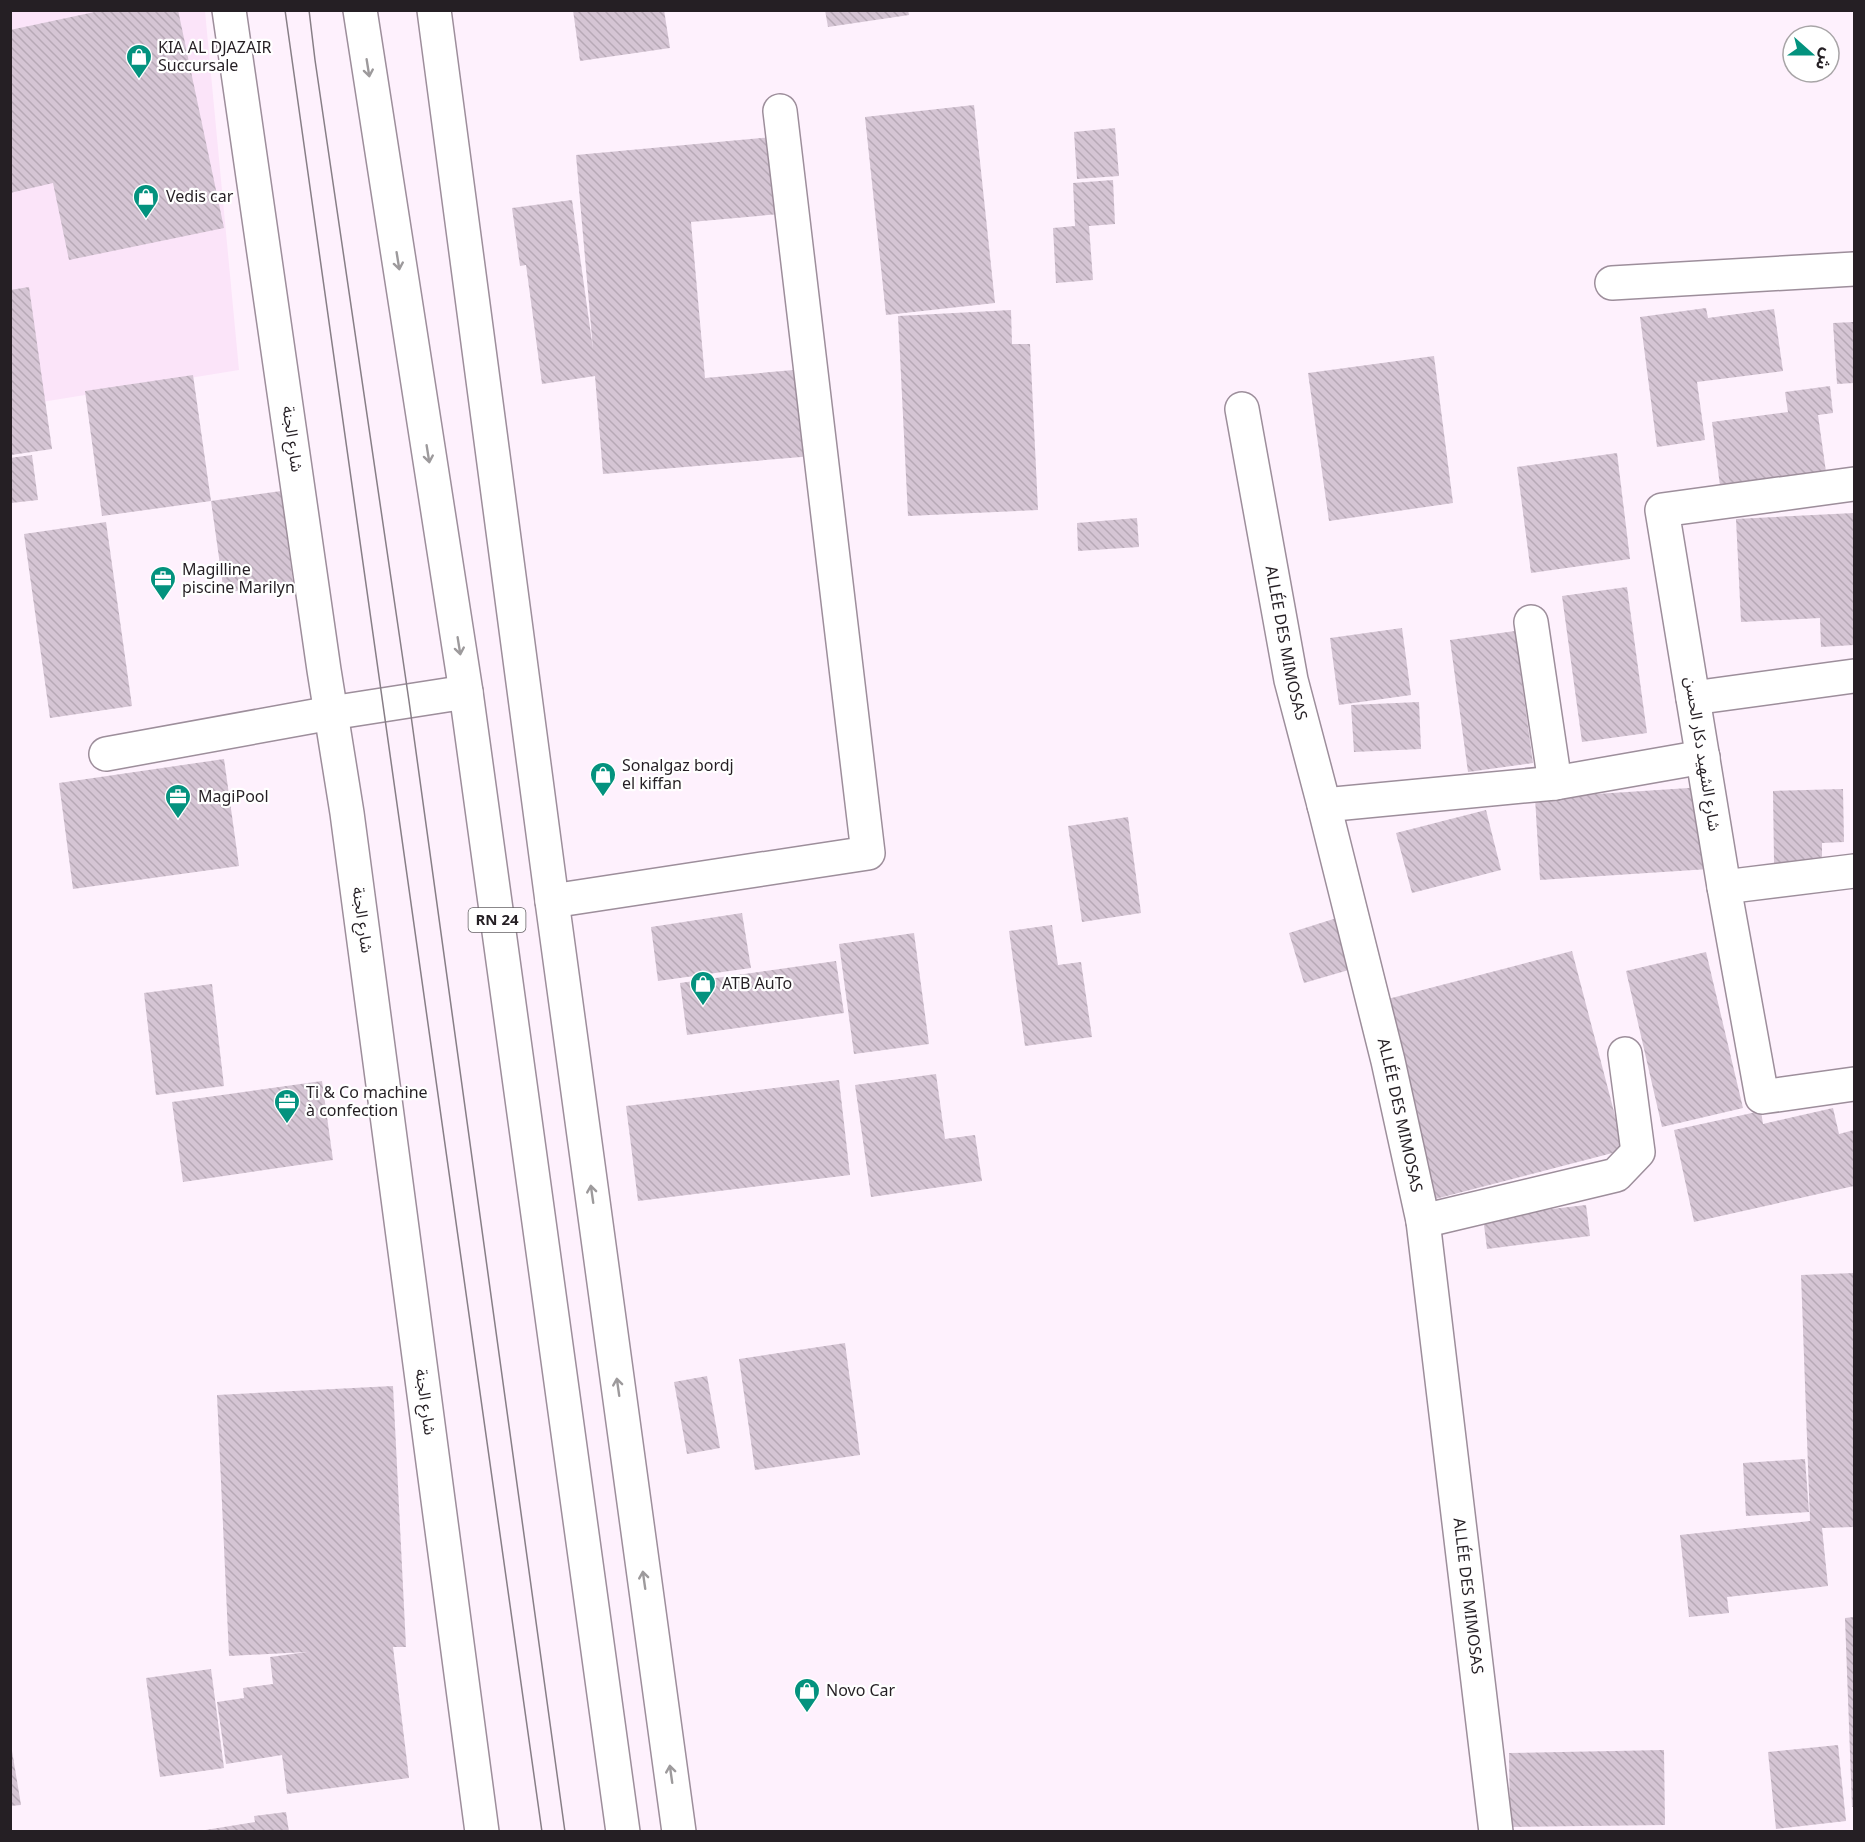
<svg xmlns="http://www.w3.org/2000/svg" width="1865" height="1842" viewBox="0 0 1865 1842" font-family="Georgia,'Noto Sans Arabic',serif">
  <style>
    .built { fill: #fbe4f9 }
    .building { fill: url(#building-back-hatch) }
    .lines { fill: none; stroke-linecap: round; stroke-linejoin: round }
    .minor-casing { stroke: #9d8e9b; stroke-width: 36 }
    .major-casing { stroke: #9d8e9b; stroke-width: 36 }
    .minor { stroke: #fff; stroke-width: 33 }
    .major { stroke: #fff; stroke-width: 33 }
    .tram { stroke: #877e86; stroke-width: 1.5 }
    .oneway { stroke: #9d9a9c }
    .labels { text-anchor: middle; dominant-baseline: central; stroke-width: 4.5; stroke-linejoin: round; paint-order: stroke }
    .shield { fill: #fff; stroke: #666266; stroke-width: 1.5 }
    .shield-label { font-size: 15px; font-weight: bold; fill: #251f24 }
    .poi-label { font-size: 16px; fill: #251f24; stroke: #fff; text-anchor: start }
    .street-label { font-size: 16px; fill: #251f24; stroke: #fff }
  </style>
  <defs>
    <pattern id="building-back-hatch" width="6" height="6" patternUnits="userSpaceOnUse" patternTransform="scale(1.5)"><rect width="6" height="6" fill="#d5c5d4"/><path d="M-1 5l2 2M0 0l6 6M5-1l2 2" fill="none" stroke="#b7a9b6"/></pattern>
  </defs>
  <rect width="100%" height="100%" fill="#fef1fd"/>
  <path class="built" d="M11 11H205L239 370 11 407Z"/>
  <g class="building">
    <path d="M104 10H178L224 228 69 260 53 183 10 193V30Z"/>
    <path d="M573 10H664L670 48 580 61Z"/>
    <path d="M825 10H908L909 15 828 27Z"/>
    <path d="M974 105 995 303 886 315 865 117Z"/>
    <path d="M1115 128 1119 176 1077 179 1074 132Z"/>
    <path d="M773 137 780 214 691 222 705 378 805 369 813 456 603 474 595 376 542 384 526 265 520 266 512 208 572 200 593 349 576 155Z"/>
    <path d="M1113 180 1115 224 1089 226 1093 280 1056 283 1053 228 1075 226 1073 183Z"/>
    <path d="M29 287 52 449 11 455 10 290Z"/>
    <path d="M1706 308 1708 318 1774 309 1783 371 1697 382 1705 440 1657 447 1640 317Z"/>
    <path d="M1011 310 1012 344H1030L1038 510 908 516 898 316Z"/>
    <path d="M1854 322V383L1837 384 1833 323Z"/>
    <path d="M1434 356 1453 503 1329 521 1308 373Z"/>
    <path d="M193 375 211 501 281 491 293 582 224 593 211 501 102 516 85 391Z"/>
    <path d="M1830 386 1833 413 1818 415 1826 472 1720 486 1712 422 1788 412 1785 392Z"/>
    <path d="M1617 453 1630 559 1531 573 1517 467Z"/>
    <path d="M32 455 38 500 11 503 10 458Z"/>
    <path d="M1854 513V645L1821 647 1820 618 1741 622 1736 519Z"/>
    <path d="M1137 518 1139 547 1078 551 1077 523Z"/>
    <path d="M106 522 132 706 50 718 24 534Z"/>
    <path d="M1627 587 1647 733 1582 742 1562 596Z"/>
    <path d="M1402 628 1411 695 1339 705 1330 638Z"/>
    <path d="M1515 631 1533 763 1468 772 1450 640Z"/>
    <path d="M1419 702 1421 749 1354 752 1351 705Z"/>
    <path d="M224 759 239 866 73 889 59 783Z"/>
    <path d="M1704 787 1709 869 1540 880 1535 798Z"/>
    <path d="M1843 789 1844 842 1822 843V861L1774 863 1773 791Z"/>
    <path d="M1486 810 1501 870 1412 893 1396 833Z"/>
    <path d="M1128 817 1141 913 1082 922 1068 826Z"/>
    <path d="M742 913 751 968 658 981 651 927Z"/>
    <path d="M1343 916 1359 967 1304 983 1289 933Z"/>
    <path d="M1052 925 1058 965 1081 962 1092 1037 1025 1046 1009 931Z"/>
    <path d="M914 933 929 1044 854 1054 839 944Z"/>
    <path d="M1572 951 1624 1150 1435 1199 1384 1000Z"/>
    <path d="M1706 952 1743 1108 1662 1127 1626 971Z"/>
    <path d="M836 961 844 1013 687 1035 680 983Z"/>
    <path d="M212 984 224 1086 156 1095 144 993Z"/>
    <path d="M936 1074 945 1139 975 1135 982 1181 871 1197 855 1085Z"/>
    <path d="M839 1080 850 1175 638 1201 626 1106Z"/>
    <path d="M322 1081 333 1160 183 1182 172 1102Z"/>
    <path d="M1833 1108 1839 1134 1854 1130V1186L1694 1222 1674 1130 1761 1111 1763 1124Z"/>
    <path d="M1586 1205 1590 1236 1487 1249 1483 1217Z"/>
    <path d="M1854 1273V1527L1822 1528 1828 1586 1727 1597 1729 1613 1689 1617 1680 1535 1810 1521 1801 1275Z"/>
    <path d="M845 1343 860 1455 755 1470 739 1359Z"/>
    <path d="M707 1376 720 1448 687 1454 674 1382Z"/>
    <path d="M393 1386 406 1647H393L409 1778 287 1794 282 1755 226 1764 217 1702 244 1698 243 1688 273 1684 270 1657 307 1652 229 1656 217 1395Z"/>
    <path d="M1805 1459 1809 1512 1746 1516 1743 1463Z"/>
    <path d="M1854 1617V1807H1852L1845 1618Z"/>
    <path d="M211 1669 224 1768 160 1777 146 1678Z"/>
    <path d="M10 1739 21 1805 10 1806Z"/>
    <path d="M1838 1745 1846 1821 1776 1829 1768 1752Z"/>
    <path d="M1664 1750 1665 1825 1510 1827 1509 1753Z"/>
    <path d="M286 1812 289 1832H193L255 1822 254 1816Z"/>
  </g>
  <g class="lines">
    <defs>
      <g id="minor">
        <path d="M229 10 324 670 347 813 482 1832"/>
        <path d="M1612 283 1854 269"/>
        <path id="s1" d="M1242 409 1291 680 1324 805 1388 1061 1423 1221 1496 1832"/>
        <path d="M1854 484 1662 510 1724 887 1762 1097 1854 1084"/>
        <path d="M1531 622 1555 783"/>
        <path d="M1693 698 1854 676"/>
        <path d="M106 754 331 713 466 692"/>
        <path d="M1324 805 1555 783 1703 757"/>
        <path d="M1724 887 1854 871"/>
        <path d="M552 901 868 853 780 111"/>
        <path d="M1423 1221 1616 1175 1638 1152 1625 1054"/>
      </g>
      <g id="major">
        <path d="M360 10 466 692 623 1832"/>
        <path d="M434 10 552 901 679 1832"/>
      </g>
    </defs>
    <use href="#minor" class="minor-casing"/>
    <use href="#major" class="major-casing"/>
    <use href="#minor" class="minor"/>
    <use href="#major" class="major"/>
    <g class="tram">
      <path d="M285 10 542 1832"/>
      <path d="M309 10 315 60 409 701 565 1832"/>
    </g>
  </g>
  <defs><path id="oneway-shaft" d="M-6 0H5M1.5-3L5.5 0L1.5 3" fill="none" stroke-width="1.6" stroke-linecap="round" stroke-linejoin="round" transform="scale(1.5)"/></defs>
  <g class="oneway">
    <use href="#oneway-shaft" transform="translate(368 68) rotate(81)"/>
    <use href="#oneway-shaft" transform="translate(398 261) rotate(81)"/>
    <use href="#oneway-shaft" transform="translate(428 454) rotate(81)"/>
    <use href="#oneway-shaft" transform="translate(459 646) rotate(81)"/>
    <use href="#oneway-shaft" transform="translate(592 1194) rotate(-98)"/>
    <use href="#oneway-shaft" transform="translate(618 1387) rotate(-98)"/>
    <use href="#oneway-shaft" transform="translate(644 1580) rotate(-98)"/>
    <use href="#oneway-shaft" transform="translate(671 1774) rotate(-98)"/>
  </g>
  <defs>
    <symbol id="shop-pin" viewBox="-11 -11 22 30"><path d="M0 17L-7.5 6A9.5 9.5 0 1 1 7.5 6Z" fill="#03927e" stroke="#fff"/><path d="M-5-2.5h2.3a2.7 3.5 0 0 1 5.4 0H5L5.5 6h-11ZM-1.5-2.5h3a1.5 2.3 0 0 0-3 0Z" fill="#fff"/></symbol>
    <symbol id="office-pin" viewBox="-11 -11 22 30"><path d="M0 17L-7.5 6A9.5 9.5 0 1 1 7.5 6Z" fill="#03927e" stroke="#fff"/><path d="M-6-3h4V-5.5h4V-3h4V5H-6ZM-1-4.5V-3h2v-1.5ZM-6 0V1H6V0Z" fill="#fff"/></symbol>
  </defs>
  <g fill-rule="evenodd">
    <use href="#shop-pin" x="124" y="42" width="30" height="40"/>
    <use href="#shop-pin" x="131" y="182" width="30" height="40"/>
    <use href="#office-pin" x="148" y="564" width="30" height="40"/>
    <use href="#shop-pin" x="588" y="760" width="30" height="40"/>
    <use href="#office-pin" x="163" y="782" width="30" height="40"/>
    <use href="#shop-pin" x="688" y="969" width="30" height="40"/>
    <use href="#office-pin" x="272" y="1087" width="30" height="40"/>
    <use href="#shop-pin" x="792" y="1676" width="30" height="40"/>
  </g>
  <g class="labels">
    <rect class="shield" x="468.5" y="908" width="57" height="24" rx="4.5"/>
    <g class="shield-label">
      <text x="497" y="920">RN 24</text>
    </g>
    <g class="poi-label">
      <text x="158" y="48">KIA AL DJAZAIR<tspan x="158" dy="18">Succursale</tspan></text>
      <text x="166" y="197">Vedis car</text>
      <text x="182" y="570">Magilline<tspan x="182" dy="18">piscine Marilyn</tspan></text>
      <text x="622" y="766">Sonalgaz bordj<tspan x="622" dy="18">el kiffan</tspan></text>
      <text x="198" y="797">MagiPool</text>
      <text x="722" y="984">ATB AuTo</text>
      <text x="306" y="1093">Ti &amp; Co machine<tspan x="306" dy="18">à confection</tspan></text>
      <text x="826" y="1691">Novo Car</text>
    </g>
    <g class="street-label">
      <text transform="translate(292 439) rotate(82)">شارع الجنة</text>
      <text stroke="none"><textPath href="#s1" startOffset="238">ALLÉE DES MIMOSAS</textPath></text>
      <text transform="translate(1702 754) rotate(81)">شارع الشهيد دكار الحسن</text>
      <text transform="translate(362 920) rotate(82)">شارع الجنة</text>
      <text stroke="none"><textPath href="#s1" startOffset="724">ALLÉE DES MIMOSAS</textPath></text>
      <text transform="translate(425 1402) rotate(82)">شارع الجنة</text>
      <text stroke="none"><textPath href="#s1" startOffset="1210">ALLÉE DES MIMOSAS</textPath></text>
    </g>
  </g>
  <rect width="1865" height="1842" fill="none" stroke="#251f24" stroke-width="24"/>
  <g transform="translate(1811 54) rotate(111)"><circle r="28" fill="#ffffff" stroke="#a8a5a7" stroke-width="1.5"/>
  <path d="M0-4.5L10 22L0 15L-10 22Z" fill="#03927e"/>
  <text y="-9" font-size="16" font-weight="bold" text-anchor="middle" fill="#251f24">ش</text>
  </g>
</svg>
